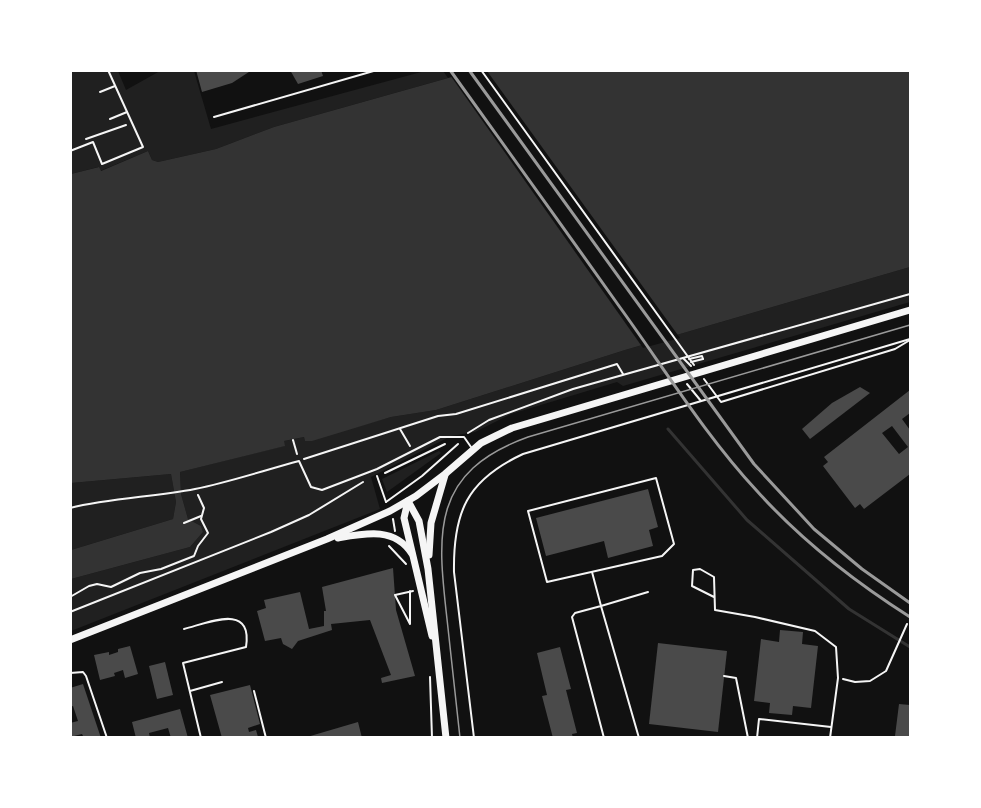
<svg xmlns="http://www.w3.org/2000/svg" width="981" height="808" viewBox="0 0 981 808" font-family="'Playfair Display',serif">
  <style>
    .green { fill: #202020 }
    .water { fill: #333 }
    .pier { fill: #111 }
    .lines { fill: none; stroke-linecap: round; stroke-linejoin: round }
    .stream { stroke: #333; stroke-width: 3 }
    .building { fill: #4a4a4a; fill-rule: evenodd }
    .path { stroke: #f5f5f5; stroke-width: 2 }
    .service { stroke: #f5f5f5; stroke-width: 2 }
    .secondary { stroke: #f5f5f5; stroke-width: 7 }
    .tram { stroke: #9a9a9a; stroke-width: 1.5 }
    .rail { stroke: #9a9a9a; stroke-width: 3 }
  </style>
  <rect width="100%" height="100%" fill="#111"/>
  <g class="green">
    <path d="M71 71H118L126 90 160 71H194L211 129 425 71H443L448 78 274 127 216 149 158 162 152 160 148 151 100 171 98 167 71 174Z"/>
    <path d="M910 267V302L623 386 617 382 511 414 475 432 451 436 371 477 380 509 71 631V579L190 547 203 532 201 526 188 519 181 494 180 472 284 446V441L304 437 305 441 391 417 436 410 625 350Z"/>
    <path d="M439 451 441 453 387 492 382 479Z"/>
    <path d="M171 474 176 502 173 519 71 550V483Z"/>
  </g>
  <path class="water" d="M473 71H910V267L625 350 436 410 391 417 312 441H305L304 437 284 441 285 446 180 472 181 494 188 519 201 526 203 532 190 547 71 579V550L173 519 176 502 171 474 71 483V174L99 167 101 171 148 151 152 160 158 162 216 149 274 127Z"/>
  <path class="pier" d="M464 70 487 71 680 338 643 348 450 75Z"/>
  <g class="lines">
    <path class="stream" d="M668 429 747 520 849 609 910 647"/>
  </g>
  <g class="building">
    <path d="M196 70H252L232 83 202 92Z"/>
    <path d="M290 70H321L323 76 298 84Z"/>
    <path d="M860 387 870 393 810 439 802 429 832 403Z"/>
    <path d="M910 390V413L902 419 910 430V474L864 509 860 504 855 508 823 466 828 462 824 457ZM892 426 908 447 899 454 882 433Z"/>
    <path d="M648 489 658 527 649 530 653 546 608 558 604 541 546 556 536 518Z"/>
    <path d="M393 568 396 610 415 676 382 683 381 678 391 675 370 620 331 624 332 630 298 641 292 649 283 644 281 638 265 641 257 611 266 608 264 600 300 592 309 629 324 626V611H326L322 587Z"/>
    <path d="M780 630 803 632 802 644 818 646 811 708 793 706 792 715 769 713 770 703 754 701 761 639 779 642Z"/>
    <path d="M658 643 727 651 718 732 649 724Z"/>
    <path d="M130 646 138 674 125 678 123 670 114 673 115 676 100 680 94 655 109 652V655L118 652V649Z"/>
    <path d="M560 647 571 689 566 690 577 733 572 734 573 738H553L542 696 547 695 537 653Z"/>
    <path d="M165 662 173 695 157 699 149 666Z"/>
    <path d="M83 684 101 738H84L82 734 70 737V723L78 721 73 706 70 707V688Z"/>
    <path d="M250 685 260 724 248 728 249 732 256 730 258 737 222 738 210 695Z"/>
    <path d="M899 704 910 705V738L895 736Z"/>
    <path d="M180 709 188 738H171L168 728 149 733 150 738H136L132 722Z"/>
    <path d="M358 722 362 738H307V737Z"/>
  </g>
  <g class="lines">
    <g class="path">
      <path d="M481 70 694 365"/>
      <path d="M100 92 115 86"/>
      <path d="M214 117 377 70"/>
      <path d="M110 119 127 112"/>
      <path d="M86 139 126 125"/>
      <path d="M70 151 93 142 102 164 143 147 108 70"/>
      <path d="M683 358 691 366"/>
      <path d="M689 359 702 356 703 359"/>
      <path d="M691 362 703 359"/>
      <path d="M704 379 721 402 895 349 910 340"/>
      <path d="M687 384 701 401"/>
      <path d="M400 429 410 446"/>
      <path d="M468 433 489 420 573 389 910 294"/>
      <path d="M293 440 297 454"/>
      <path d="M304 459 438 416 456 414 617 364 623 374"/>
      <path d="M385 473 445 444"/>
      <path d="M377 476 386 502"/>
      <path d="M386 502 422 476 458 444"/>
      <path d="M393 519 395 531"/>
      <path d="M184 523 201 516"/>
      <path d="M389 546 406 564"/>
      <path d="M410 591V624L395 595 413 591"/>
      <path d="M70 597 89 586 97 584 111 587 140 573 161 569 194 556 198 546 208 533 201 519 204 508 198 495"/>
      <path d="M70 612 271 532 309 515 363 482"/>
      <path d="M724 676 736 678 748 738"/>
      <path d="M430 677 432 738"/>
      <path d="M843 679 855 682 870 681 886 671 907 624"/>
      <path d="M474 738 454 572C453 512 467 480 523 454L910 339"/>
    </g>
    <g class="service">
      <path d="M656 478 674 544 662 556 547 582 528 511Z"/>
      <path d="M70 508C111 498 154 497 195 489 230 482 265 470 299 461L311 487 322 490 377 469 440 437H464L471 447"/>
      <path d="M592 572 601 606 575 613 572 617 604 738"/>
      <path d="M714 597 692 586 693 570 700 569 714 577 715 610 755 617 815 631 836 647 838 678 830 738"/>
      <path d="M184 629C208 623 253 602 246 647L183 663 201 738"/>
      <path d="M70 673 83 672 86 676 107 738"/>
      <path d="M190 691 222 682"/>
      <path d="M254 691 266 738"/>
      <path d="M639 738 601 606 648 592"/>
      <path d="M757 738 759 719 831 727"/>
    </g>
    <g class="secondary">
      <path d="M408 501 419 521 428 569 446 738"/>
      <path d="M408 501 404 518 432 636"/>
      <path d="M338 538C366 533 395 527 412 554"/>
      <path d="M429 555 431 523 445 475"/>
      <path d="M70 640 327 539 390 511 416 496 445 474 481 443 512 428 910 310"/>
    </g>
    <path class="tram" d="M460 738C456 698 451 659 447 619 437 532 431 472 528 437L910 325"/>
    <g class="rail">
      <path d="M450 70C507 149 563 227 619 306 664 368 705 435 757 491 801 540 855 582 910 617"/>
      <path d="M469 70 754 464 814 529 862 569 910 603"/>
    </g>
  </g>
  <rect width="981" height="808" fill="none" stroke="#ffffff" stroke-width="144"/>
</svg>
